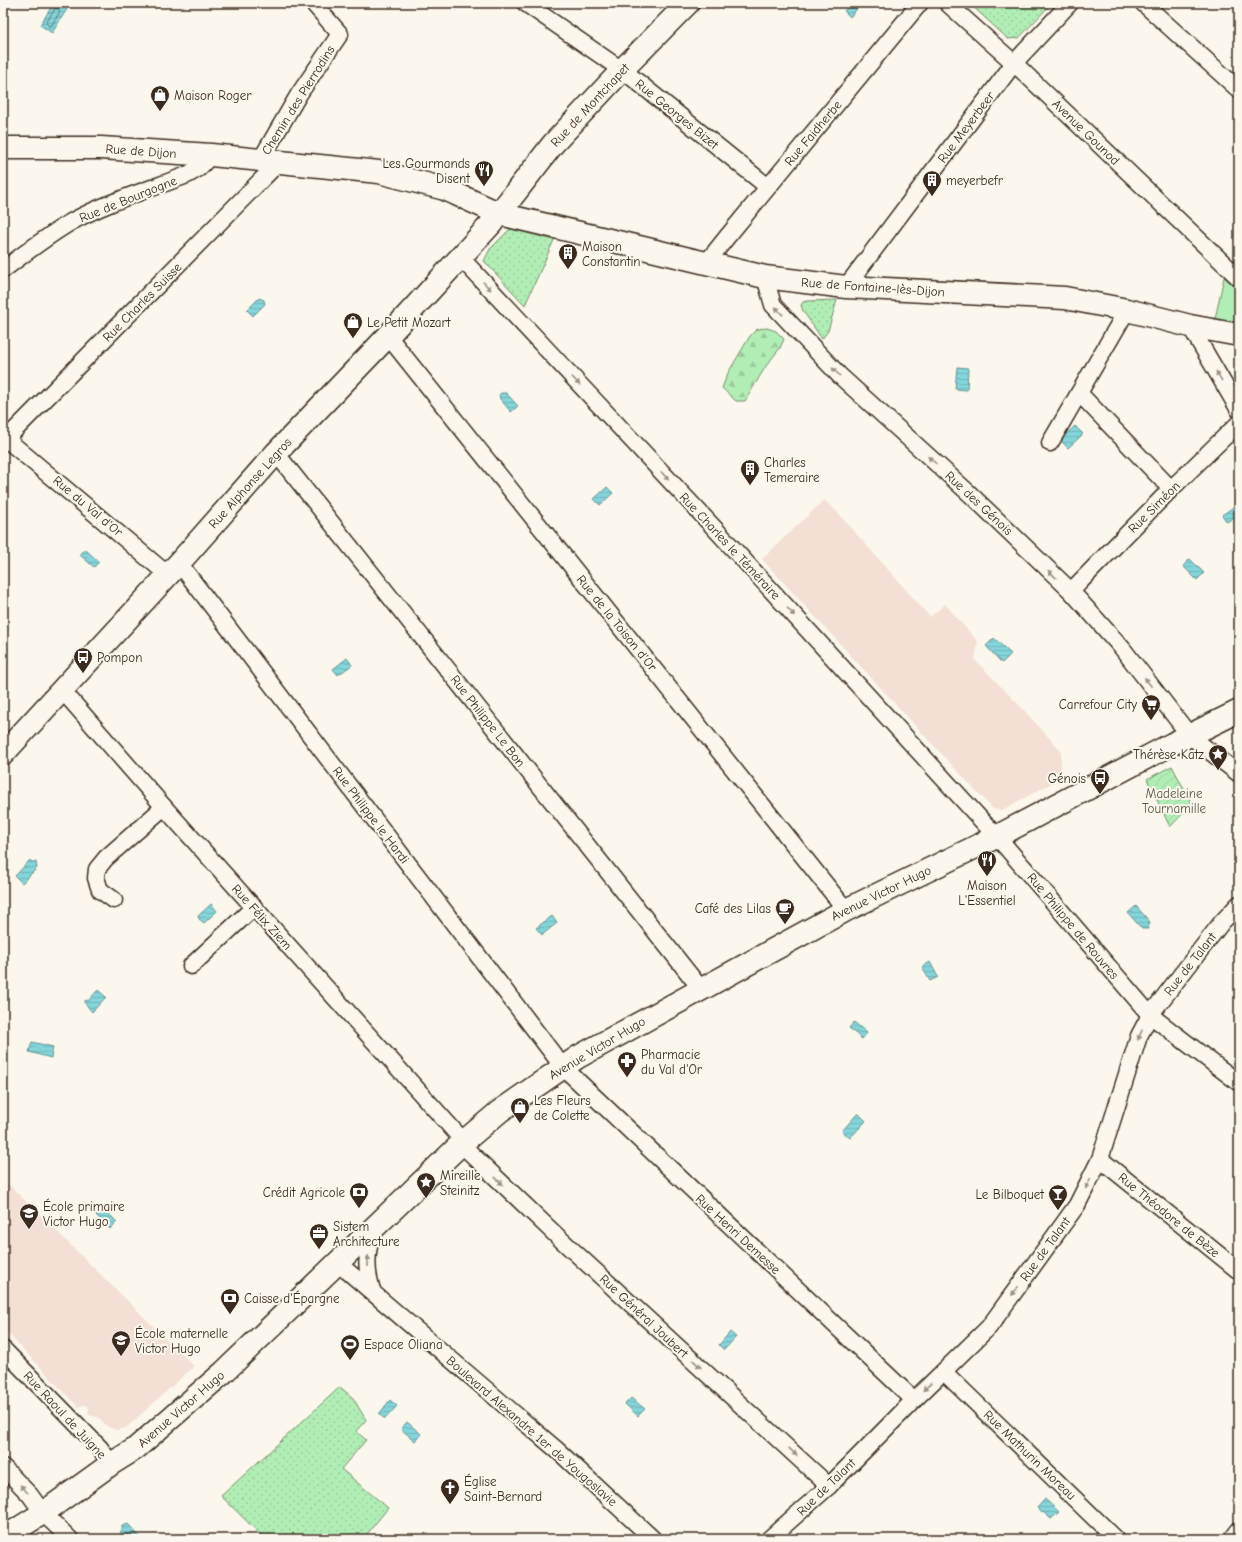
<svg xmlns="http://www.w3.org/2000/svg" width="1242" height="1542" viewBox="0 0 1242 1542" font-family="'Comic Neue',sans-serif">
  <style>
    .built { fill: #f3dfd3 }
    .grass { fill: #b1eeb5; stroke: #768c6a }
    .forest { fill: url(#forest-firs); stroke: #768c6a }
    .park { fill: url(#park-dots); stroke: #768c6a }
    .garden { fill: url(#garden-furrows); stroke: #768c6a }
    .water { fill: url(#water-rules); stroke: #66918f }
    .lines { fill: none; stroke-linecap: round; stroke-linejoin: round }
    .shore { stroke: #586e6a; stroke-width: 1 }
    .street-casing { stroke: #3b2a1e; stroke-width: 19 }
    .secondary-casing { stroke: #3b2a1e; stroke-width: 25 }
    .street { stroke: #fbf7ec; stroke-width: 16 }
    .secondary { stroke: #fbf7ec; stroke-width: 22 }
    .oneway { fill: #9b9085 }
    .labels { text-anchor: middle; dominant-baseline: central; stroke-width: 4; stroke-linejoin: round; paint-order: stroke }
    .poi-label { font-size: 13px; fill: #3b2a1e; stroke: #fbf7ec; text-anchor: start }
    .street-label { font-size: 13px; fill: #3b2a1e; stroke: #fbf7ec }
    .park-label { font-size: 13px; fill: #585b44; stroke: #fbf7ec }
  </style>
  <defs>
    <pattern id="forest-firs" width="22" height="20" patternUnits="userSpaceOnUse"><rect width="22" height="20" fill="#b1eeb5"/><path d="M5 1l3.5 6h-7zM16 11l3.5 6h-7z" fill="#99cc9b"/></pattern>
    <pattern id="park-dots" width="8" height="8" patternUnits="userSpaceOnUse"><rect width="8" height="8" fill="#b1eeb5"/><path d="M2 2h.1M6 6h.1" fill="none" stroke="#99cc9b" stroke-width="1.8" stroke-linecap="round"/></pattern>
    <pattern id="garden-furrows" width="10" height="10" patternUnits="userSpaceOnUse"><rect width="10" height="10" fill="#b1eeb5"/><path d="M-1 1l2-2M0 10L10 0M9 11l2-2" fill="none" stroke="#99cc9b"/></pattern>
    <pattern id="water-rules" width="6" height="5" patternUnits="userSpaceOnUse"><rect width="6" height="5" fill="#83d5db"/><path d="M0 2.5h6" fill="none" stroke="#72b7bc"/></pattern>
  </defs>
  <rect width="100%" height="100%" fill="#fbf7ec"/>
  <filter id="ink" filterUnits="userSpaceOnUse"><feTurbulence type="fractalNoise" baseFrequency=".025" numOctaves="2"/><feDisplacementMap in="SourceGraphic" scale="8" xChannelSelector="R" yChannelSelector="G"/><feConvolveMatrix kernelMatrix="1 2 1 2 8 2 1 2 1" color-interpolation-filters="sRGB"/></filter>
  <g filter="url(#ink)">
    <g class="built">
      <path d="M824 500 836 511 930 617 945 604 978 642 975 660 1020 706 1061 751V778L1002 810 993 809 936 748 762 559Z"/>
      <path d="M3 1179 194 1366 126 1428 116 1430 108 1427 97 1416 94 1417 88 1414 89 1408 88 1406 83 1405 78 1407 3 1328Z"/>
    </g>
    <path class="grass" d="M1224 277 1239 291V320C1231 325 1223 324 1215 319Z"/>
    <path class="forest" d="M767 328 776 331 784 339 780 348 766 366 745 401H736L722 388 728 373 750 336 757 329Z"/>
    <g class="park">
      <path d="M969 3H1052L1019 38 1008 39Z"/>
      <path d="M510 229 554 240 525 305 484 261 490 249Z"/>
      <path d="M837 300 828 331 822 339 803 311 801 305 803 302 807 301Z"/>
      <path d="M340 1387 353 1398 366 1420 356 1431 366 1440 341 1469 388 1508 363 1539H265L221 1496Z"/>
    </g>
    <path class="garden" d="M1172 766 1192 804 1170 827 1147 779Z"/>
    <g class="water">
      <path d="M54 3H56L67 9 52 33 40 25Z"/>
      <path d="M851 3H862L850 17 844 11Z"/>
      <path d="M259 298 264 300 265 304 253 316 247 310Z"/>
      <path d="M957 367 968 368 967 390 955 389Z"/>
      <path d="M501 393H506L518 406 511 412 500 399 499 395Z"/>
      <path d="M1075 426 1083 434 1068 448 1060 440Z"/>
      <path d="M607 487 613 493 600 505 594 499Z"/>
      <path d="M1239 503V514L1227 522 1222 515Z"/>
      <path d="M85 549 99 562 94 567 80 555Z"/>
      <path d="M1190 559 1204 573 1197 580 1183 566Z"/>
      <path d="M994 638 1011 654 1002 663 986 646Z"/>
      <path d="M347 658 352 665 338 675 333 669Z"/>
      <path d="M30 860 32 862H36L37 868 22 883 15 876Z"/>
      <path d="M211 904 217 911 204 923 199 919 198 916Z"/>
      <path d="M1136 906 1150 922 1148 929H1142L1128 913Z"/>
      <path d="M552 916 557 923 542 935 536 928Z"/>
      <path d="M930 962 938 977 930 981 922 967Z"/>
      <path d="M98 990 106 997 92 1012 84 1002 86 1000 88 1001Z"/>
      <path d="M854 1022 867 1033 862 1039 849 1028Z"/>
      <path d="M32 1042 53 1047 51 1058 29 1052Z"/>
      <path d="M858 1113 866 1121 850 1138 842 1131Z"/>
      <path d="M101 1206 117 1222 110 1229 94 1213Z"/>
      <path d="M730 1332 736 1337 724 1350 719 1345Z"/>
      <path d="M631 1398 645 1409 638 1416 625 1404Z"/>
      <path d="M390 1400 397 1406 385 1419 379 1414Z"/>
      <path d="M407 1422 421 1434 415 1441 401 1429Z"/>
      <path d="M1045 1499 1059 1512 1051 1519 1043 1512 1042 1513 1037 1508Z"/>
      <path d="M128 1524 142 1539H126L120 1532 122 1530V1526Z"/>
    </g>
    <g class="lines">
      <path class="shore" d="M57 8 60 12 51 26H49L46 23 55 9Z"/>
      <defs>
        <g id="street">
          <path d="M525 3 629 75 768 187"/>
          <path d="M947 3 1014 63 1239 278"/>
          <path d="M1143 3 1239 90"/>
          <path d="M260 161 299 94 340 34 313 3"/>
          <path d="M461 258 718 532 1006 847 1150 1015 1239 1083"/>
          <path d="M709 264 711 257 727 237 920 3"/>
          <path d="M3 270C25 253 47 236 71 222 107 202 148 190 187 175L199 168 211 155"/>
          <path d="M765 277 773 305 839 375 971 495 1071 591 1122 648 1190 736 1239 774"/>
          <path d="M846 287 1014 63 1070 3"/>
          <path d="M1127 310 1079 393 1171 489"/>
          <path d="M1190 326 1239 410"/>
          <path d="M388 336 846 910"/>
          <path d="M6 439 168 575"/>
          <path d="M3 440 6 439 279 162"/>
          <path d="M1050 443 1079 393"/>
          <path d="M276 453 701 989"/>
          <path d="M179 563 563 1067 914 1400"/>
          <path d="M1071 591 1171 489 1239 423"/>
          <path d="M62 690 164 807 458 1135 461 1144 556 1235 829 1486"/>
          <path d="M114 900 100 890 96 878 97 869 106 858 164 807"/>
          <path d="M191 966 254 907"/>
          <path d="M1100 1159 1239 1271"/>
          <path d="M373 1230C366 1253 365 1270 373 1293"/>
          <path d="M338 1263 557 1450 653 1539"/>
          <path d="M3 1349 100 1448 111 1464"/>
          <path d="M944 1372 1116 1539"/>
          <path d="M3 1467 30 1495 43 1513 70 1539"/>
          <path d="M769 1539 829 1486 914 1400 989 1327 1077 1205 1100 1159 1139 1036 1150 1015 1222 922 1239 904"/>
          <path d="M1232 1539 1239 1530"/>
        </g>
        <g id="secondary">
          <path d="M3 148H101L211 155 379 172 445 189 500 214 765 277 846 287 1065 298 1127 310 1190 326 1239 335"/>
          <path d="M3 754 179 563 276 453 388 336 491 224 553 144 622 70 688 3"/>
          <path d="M3 1538 43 1513 111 1464 135 1449 224 1372 461 1144 500 1111 578 1057 846 910 996 837 1172 744 1239 711"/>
        </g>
      </defs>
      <use href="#street" class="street-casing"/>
      <use href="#secondary" class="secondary-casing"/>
      <use href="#street" class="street"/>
      <use href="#secondary" class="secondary"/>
    </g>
    <defs><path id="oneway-solid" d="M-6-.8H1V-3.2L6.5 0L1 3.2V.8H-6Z"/></defs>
    <g class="oneway">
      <use href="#oneway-solid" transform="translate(487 286) rotate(47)"/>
      <use href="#oneway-solid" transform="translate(779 311) rotate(-133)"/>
      <use href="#oneway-solid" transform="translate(836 372) rotate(-134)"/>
      <use href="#oneway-solid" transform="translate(1219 376) rotate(-120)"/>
      <use href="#oneway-solid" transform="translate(576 381) rotate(47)"/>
      <use href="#oneway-solid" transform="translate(932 460) rotate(-138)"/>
      <use href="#oneway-solid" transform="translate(665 476) rotate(47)"/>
      <use href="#oneway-solid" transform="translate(1052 574) rotate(-136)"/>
      <use href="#oneway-solid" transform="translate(791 612) rotate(48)"/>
      <use href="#oneway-solid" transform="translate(1148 682) rotate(-127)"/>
      <use href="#oneway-solid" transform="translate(1140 1035) rotate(113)"/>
      <use href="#oneway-solid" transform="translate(499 1181) rotate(44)"/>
      <use href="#oneway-solid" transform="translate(1088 1184) rotate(116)"/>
      <use href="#oneway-solid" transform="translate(368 1261) rotate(-89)"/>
      <use href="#oneway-solid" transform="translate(1015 1291) rotate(126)"/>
      <use href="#oneway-solid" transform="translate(697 1364) rotate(43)"/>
      <use href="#oneway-solid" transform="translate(927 1387) rotate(137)"/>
      <use href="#oneway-solid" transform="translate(793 1452) rotate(43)"/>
      <use href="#oneway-solid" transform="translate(24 1489) rotate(-134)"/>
    </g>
  </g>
  <defs>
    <symbol id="shop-pin" viewBox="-11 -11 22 30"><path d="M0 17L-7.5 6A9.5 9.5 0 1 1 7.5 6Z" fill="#3b2a1e" stroke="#fbf7ec"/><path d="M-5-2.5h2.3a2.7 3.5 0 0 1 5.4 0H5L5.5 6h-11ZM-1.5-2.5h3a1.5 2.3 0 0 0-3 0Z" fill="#fff"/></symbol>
    <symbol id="restaurant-pin" viewBox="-11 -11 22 30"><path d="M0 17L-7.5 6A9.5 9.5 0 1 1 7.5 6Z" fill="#3b2a1e" stroke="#fbf7ec"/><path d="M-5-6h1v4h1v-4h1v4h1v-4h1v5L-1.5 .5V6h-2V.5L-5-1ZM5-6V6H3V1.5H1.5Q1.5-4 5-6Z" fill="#fff"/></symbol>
    <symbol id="building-pin" viewBox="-11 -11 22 30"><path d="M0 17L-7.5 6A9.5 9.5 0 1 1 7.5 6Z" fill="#3b2a1e" stroke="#fbf7ec"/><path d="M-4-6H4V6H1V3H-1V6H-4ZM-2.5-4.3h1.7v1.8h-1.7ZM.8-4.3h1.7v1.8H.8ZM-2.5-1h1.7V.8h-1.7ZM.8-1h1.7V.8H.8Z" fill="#fff"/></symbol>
    <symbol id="bus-pin" viewBox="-11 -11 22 30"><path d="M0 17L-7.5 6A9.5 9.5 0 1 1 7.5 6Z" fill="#3b2a1e" stroke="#fbf7ec"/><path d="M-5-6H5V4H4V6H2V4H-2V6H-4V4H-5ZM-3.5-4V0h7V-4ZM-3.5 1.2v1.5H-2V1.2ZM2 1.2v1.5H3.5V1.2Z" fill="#fff"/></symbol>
    <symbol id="supermarket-pin" viewBox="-11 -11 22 30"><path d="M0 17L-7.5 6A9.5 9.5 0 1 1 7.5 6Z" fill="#3b2a1e" stroke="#fbf7ec"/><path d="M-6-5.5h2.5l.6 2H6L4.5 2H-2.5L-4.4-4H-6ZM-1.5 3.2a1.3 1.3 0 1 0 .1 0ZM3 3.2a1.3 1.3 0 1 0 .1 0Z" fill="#fff"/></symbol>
    <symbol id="sight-pin" viewBox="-11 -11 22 30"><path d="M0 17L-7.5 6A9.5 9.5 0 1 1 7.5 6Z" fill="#3b2a1e" stroke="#fbf7ec"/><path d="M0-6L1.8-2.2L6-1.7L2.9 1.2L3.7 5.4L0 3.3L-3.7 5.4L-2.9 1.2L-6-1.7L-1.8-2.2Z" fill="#fff"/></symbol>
    <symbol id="cafe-pin" viewBox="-11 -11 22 30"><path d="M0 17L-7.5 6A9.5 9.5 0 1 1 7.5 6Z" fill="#3b2a1e" stroke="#fbf7ec"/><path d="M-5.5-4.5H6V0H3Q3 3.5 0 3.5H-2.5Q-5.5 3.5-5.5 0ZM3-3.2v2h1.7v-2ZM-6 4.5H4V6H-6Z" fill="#fff"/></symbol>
    <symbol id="pharmacy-pin" viewBox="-11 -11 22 30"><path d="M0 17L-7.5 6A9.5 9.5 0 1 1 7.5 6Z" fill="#3b2a1e" stroke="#fbf7ec"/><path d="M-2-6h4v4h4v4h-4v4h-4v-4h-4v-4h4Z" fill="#fff"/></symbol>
    <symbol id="bank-pin" viewBox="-11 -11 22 30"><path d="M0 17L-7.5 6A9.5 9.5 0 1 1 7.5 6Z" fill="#3b2a1e" stroke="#fbf7ec"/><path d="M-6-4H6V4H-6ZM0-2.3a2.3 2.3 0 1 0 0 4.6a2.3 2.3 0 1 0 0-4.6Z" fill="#fff"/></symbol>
    <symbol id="bar-pin" viewBox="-11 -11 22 30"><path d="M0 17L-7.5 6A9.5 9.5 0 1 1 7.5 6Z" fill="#3b2a1e" stroke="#fbf7ec"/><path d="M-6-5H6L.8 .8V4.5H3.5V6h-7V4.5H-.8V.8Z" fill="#fff"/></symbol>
    <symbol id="school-pin" viewBox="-11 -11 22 30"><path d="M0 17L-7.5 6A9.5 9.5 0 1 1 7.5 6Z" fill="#3b2a1e" stroke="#fbf7ec"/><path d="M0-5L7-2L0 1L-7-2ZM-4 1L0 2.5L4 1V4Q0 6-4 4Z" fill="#fff"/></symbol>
    <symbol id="office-pin" viewBox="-11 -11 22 30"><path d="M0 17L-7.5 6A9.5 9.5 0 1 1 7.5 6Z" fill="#3b2a1e" stroke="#fbf7ec"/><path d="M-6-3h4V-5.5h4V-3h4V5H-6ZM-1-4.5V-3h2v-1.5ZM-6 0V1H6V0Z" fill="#fff"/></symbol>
    <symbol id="stadium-pin" viewBox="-11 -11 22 30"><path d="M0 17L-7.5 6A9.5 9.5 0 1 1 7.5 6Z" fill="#3b2a1e" stroke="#fbf7ec"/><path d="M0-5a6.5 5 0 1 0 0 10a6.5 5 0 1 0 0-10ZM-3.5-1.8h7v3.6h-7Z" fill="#fff"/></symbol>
    <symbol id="church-pin" viewBox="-11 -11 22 30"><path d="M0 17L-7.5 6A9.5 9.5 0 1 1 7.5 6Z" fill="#3b2a1e" stroke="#fbf7ec"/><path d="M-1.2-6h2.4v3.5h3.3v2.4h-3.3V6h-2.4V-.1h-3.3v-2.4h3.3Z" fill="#fff"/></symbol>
  </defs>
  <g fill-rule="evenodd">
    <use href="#shop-pin" x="149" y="84" width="22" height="30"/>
    <use href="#restaurant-pin" x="473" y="159" width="22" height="30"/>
    <use href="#building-pin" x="921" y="169" width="22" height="30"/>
    <use href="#building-pin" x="557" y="242" width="22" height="30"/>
    <use href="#shop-pin" x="342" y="311" width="22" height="30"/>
    <use href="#building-pin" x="739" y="458" width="22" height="30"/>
    <use href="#bus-pin" x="72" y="646" width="22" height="30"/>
    <use href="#supermarket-pin" x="1140" y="693" width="22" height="30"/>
    <use href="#sight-pin" x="1207" y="743" width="22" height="30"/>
    <use href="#bus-pin" x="1089" y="767" width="22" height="30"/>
    <use href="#restaurant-pin" x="976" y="849" width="22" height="30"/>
    <use href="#cafe-pin" x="774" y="897" width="22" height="30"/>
    <use href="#pharmacy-pin" x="616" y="1050" width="22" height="30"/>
    <use href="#shop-pin" x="509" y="1096" width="22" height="30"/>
    <use href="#sight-pin" x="415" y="1171" width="22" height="30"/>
    <use href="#bank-pin" x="348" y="1181" width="22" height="30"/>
    <use href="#bar-pin" x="1047" y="1183" width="22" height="30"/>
    <use href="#school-pin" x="18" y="1202" width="22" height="30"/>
    <use href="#office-pin" x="308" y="1222" width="22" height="30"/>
    <use href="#bank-pin" x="219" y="1287" width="22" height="30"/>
    <use href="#school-pin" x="110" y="1329" width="22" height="30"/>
    <use href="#stadium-pin" x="339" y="1333" width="22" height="30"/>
    <use href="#church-pin" x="439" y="1477" width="22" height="30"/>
  </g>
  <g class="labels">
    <g class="poi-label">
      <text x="174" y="95">Maison Roger</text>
      <text x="470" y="163" text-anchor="end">Les Gourmands<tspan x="470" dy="15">Disent</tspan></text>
      <text x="946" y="180">meyerbefr</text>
      <text x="582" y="246">Maison<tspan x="582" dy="15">Constantin</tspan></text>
      <text x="367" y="322">Le Petit Mozart</text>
      <text x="764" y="462">Charles<tspan x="764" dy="15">Temeraire</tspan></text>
      <text x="97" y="657">Pompon</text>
      <text x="1137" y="704" text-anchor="end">Carrefour City</text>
      <text x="1204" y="754" text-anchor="end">Thérèse Katz</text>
      <text x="1086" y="778" text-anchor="end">Génois</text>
      <text x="987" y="885" text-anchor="middle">Maison<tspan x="987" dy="15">L'Essentiel</tspan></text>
      <text x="771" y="908" text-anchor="end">Café des Lilas</text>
      <text x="641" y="1054">Pharmacie<tspan x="641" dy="15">du Val d'Or</tspan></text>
      <text x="534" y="1100">Les Fleurs<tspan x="534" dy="15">de Colette</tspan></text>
      <text x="440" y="1175">Mireille<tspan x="440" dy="15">Steinitz</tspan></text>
      <text x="345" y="1192" text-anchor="end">Crédit Agricole</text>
      <text x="1044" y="1194" text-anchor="end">Le Bilboquet</text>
      <text x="43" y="1206">École primaire<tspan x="43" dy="15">Victor Hugo</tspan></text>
      <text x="333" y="1226">Sistem<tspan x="333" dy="15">Architecture</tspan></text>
      <text x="244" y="1298">Caisse d'Épargne</text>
      <text x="135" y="1333">École maternelle<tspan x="135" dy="15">Victor Hugo</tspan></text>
      <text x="364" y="1344">Espace Oliana</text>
      <text x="464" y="1481">Église<tspan x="464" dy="15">Saint-Bernard</tspan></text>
    </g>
    <g class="street-label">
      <text transform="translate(298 100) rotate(-58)">Chemin des Pierrodins</text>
      <text transform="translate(590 105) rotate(-47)">Rue de Montchapet</text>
      <text transform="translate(677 114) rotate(39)">Rue Georges Bizet</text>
      <text transform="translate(966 127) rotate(-53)">Rue Meyerbeer</text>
      <text transform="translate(1086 132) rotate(44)">Avenue Gounod</text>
      <text transform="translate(813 133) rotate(-50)">Rue Faidherbe</text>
      <text transform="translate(141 151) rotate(4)">Rue de Dijon</text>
      <text transform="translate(128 199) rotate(-22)">Rue de Bourgogne</text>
      <text transform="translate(873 287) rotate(4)">Rue de Fontaine-lès-Dijon</text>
      <text transform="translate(142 302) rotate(-45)">Rue Charles Suisse</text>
      <text transform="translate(250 483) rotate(-48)">Rue Alphonse Legros</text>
      <text transform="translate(979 503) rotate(43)">Rue des Génois</text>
      <text transform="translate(88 506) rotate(40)">Rue du Val d'Or</text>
      <text transform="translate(1154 507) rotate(-45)">Rue Siméon</text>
      <text transform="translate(730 546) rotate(47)">Rue Charles le Téméraire</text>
      <text transform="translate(617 623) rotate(51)">Rue de la Toison d'Or</text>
      <text transform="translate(488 721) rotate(52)">Rue Philippe Le Bon</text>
      <text transform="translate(371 815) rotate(53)">Rue Philippe le Hardi</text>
      <text transform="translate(881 893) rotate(-26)">Avenue Victor Hugo</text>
      <text transform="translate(262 917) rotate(48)">Rue Félix Ziem</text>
      <text transform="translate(1073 926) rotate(50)">Rue Philippe de Rouvres</text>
      <text transform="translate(1190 964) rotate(-52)">Rue de Talant</text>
      <text transform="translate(597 1048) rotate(-31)">Avenue Victor Hugo</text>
      <text transform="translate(1169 1215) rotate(39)">Rue Théodore de Bèze</text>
      <text transform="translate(738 1234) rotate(43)">Rue Henri Demesse</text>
      <text transform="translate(1045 1249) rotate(-54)">Rue de Talant</text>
      <text transform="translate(644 1316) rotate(43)">Rue Général Joubert</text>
      <text transform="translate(181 1409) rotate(-41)">Avenue Victor Hugo</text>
      <text transform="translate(65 1415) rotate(47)">Rue Raoul de Juigne</text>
      <text transform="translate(532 1431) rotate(41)">Boulevard Alexandre 1er de Yougoslavie</text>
      <text transform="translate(1030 1455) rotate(44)">Rue Mathurin Moreau</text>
      <text transform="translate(826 1487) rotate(-44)">Rue de Talant</text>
    </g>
    <g class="park-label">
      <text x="1174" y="793">Madeleine<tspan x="1174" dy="15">Tournamille</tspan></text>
    </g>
  </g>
  <rect width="1242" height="1542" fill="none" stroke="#fbf7ec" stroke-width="16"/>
  <rect x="8" y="8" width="1226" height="1526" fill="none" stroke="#3b2a1e" stroke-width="1.5" filter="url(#ink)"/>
</svg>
